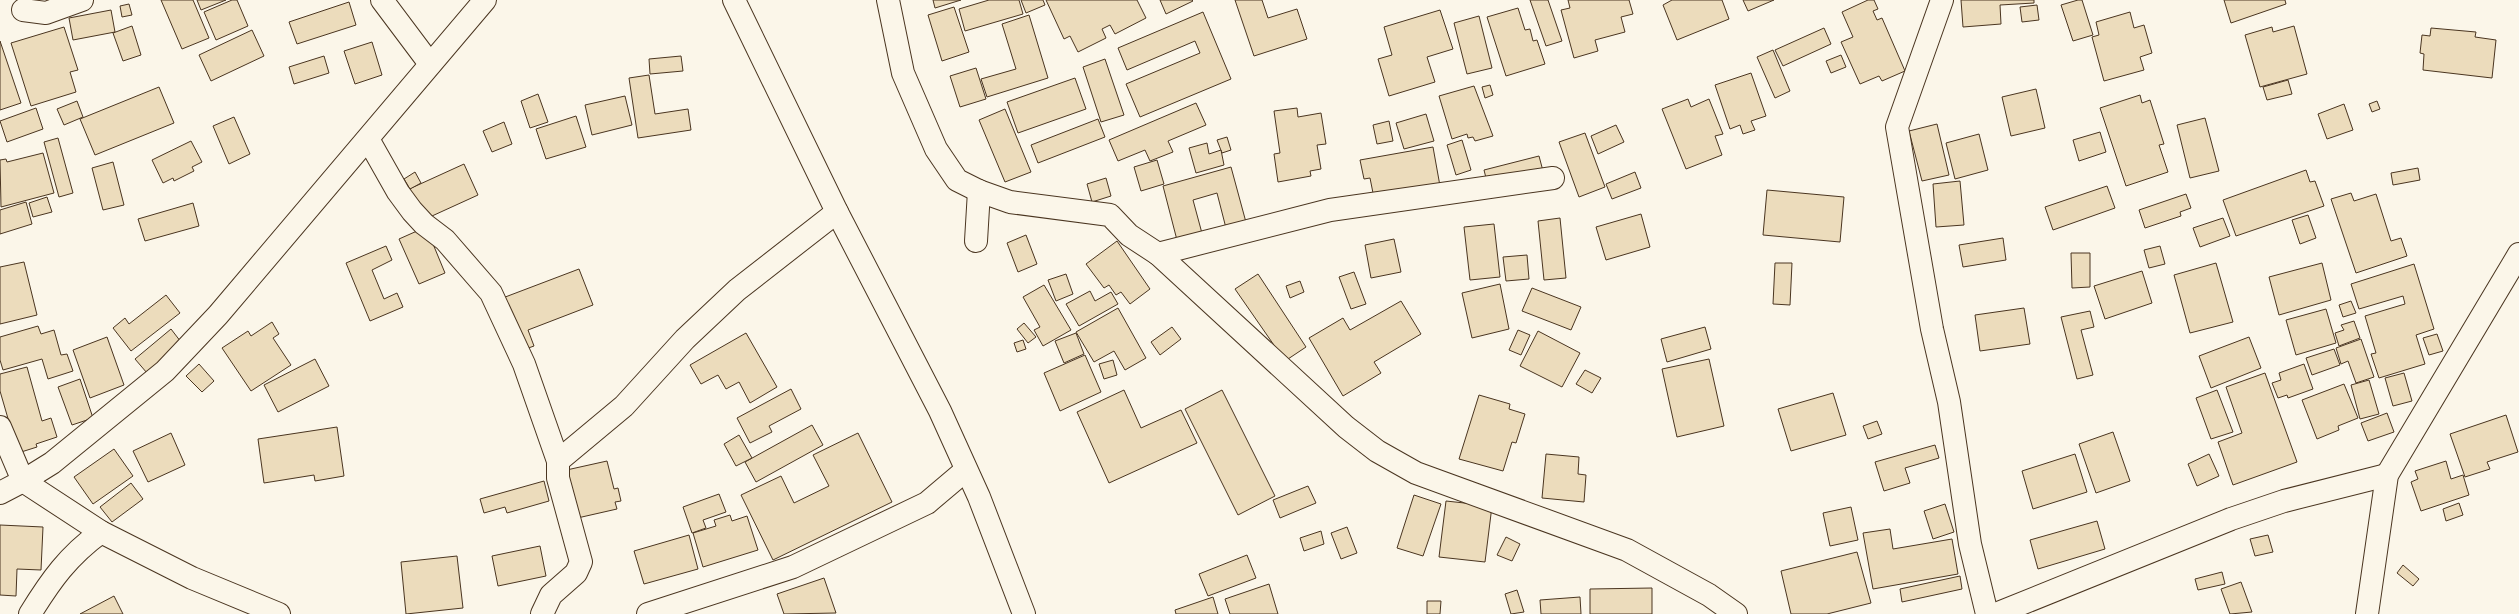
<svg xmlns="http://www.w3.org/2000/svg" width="2519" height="614" viewBox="0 0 2519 614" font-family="'Alegreya Sans',sans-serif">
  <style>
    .building { fill: #ecdcbc; stroke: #4a3520 }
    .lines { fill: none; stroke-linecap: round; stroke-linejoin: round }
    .minor-casing { stroke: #4a3520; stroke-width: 24 }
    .highway-casing { stroke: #4a3520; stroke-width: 24 }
    .minor { stroke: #fbf6e9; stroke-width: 22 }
    .highway { stroke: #fbf6e9; stroke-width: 22 }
  </style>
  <rect width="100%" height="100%" fill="#fbf6e9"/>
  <g class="building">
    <path d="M161 0H193L209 38 182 49Z"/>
    <path d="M197 0H226L201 10Z"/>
    <path d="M232 0H237L248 26 216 40 204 12Z"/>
    <path d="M933 0H961L935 8Z"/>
    <path d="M989 0H1019L1023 14 965 31 959 9Z"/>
    <path d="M1021 0H1043L1045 5 1026 13Z"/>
    <path d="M1046 0H1137L1146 18 1115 34 1110 25 1102 29 1106 38 1078 52 1070 36 1064 39Z"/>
    <path d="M1160 0H1192L1193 1 1166 14Z"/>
    <path d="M1235 0H1262L1268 18 1297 9 1307 39 1254 56Z"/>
    <path d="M1530 0H1548L1562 41 1546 46Z"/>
    <path d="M1568 0H1629L1633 14 1621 17 1625 32 1595 40 1598 51 1574 58 1561 10 1570 8Z"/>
    <path d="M1672 0H1722L1729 19 1677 40 1663 5Z"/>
    <path d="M1743 0H1774L1748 11Z"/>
    <path d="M1868 0H1874L1878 9 1873 11 1877 20 1882 18 1905 71 1882 81 1879 76 1860 84 1841 42 1853 37 1842 12Z"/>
    <path d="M1961 0H2034V3L2000 5 2001 24 1963 27Z"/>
    <path d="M2078 0H2082L2093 35 2073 41 2061 5Z"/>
    <path d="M2224 0H2285L2286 4 2231 23Z"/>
    <path d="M349 2 356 25 297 44 289 22Z"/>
    <path d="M129 4 132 15 122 17 120 6Z"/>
    <path d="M2037 5 2039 20 2022 22 2020 7Z"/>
    <path d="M954 7 969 52 942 61 928 15Z"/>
    <path d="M1518 8 1525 30 1530 29 1533 41 1537 40 1545 64 1506 76 1487 17Z"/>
    <path d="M111 10 115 32 73 40 69 18Z"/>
    <path d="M1440 10 1453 49 1427 57 1435 82 1389 96 1378 59 1392 55 1384 27Z"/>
    <path d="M1203 12 1231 79 1140 117 1126 84 1200 53 1195 41 1127 70 1118 48Z"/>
    <path d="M2130 12 2134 28 2144 25 2152 53 2140 57 2144 70 2104 81 2092 37 2099 35 2096 22Z"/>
    <path d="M1029 15 1048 78 987 97 981 79 1016 69 1002 24Z"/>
    <path d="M1479 16 1492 68 1467 74 1454 23Z"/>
    <path d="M132 26 141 55 123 61 113 33Z"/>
    <path d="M2294 26 2307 74 2260 87 2245 35 2272 27 2273 32Z"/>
    <path d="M64 27 78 70 70 72 76 92 31 106 11 43Z"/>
    <path d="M1824 28 1831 44 1783 66 1775 50Z"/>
    <path d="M2431 28 2476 32 2475 37 2496 40 2492 78 2423 70 2424 54 2420 53 2422 35 2430 36Z"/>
    <path d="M252 30 264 56 211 81 199 55Z"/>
    <path d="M0 41 21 103 0 110Z"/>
    <path d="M372 42 382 75 355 84 344 51Z"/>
    <path d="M1773 50 1790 91 1775 98 1757 57Z"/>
    <path d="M1841 55 1846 67 1831 73 1826 61Z"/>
    <path d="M324 56 329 73 294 84 289 67Z"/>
    <path d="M681 56 683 71 650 74 649 59Z"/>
    <path d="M1105 59 1124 115 1101 122 1083 67Z"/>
    <path d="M976 68 986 99 960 107 950 76Z"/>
    <path d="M1751 73 1766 116 1751 121 1755 130 1743 134 1740 125 1730 129 1715 85Z"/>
    <path d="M649 75 655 114 688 109 691 130 638 138 629 78Z"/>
    <path d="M1075 78 1086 109 1018 133 1007 102Z"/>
    <path d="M2288 80 2292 94 2267 100 2263 87Z"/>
    <path d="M1490 85 1493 95 1485 98 1482 87Z"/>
    <path d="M1474 86 1493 136 1475 141 1473 137 1468 138 1467 134 1452 139 1439 96Z"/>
    <path d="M159 87 174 123 95 155 80 119Z"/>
    <path d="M2036 89 2045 128 2011 136 2002 97Z"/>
    <path d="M538 94 548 122 530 128 521 101Z"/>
    <path d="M2140 95 2142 103 2150 100 2164 144 2159 145 2168 172 2126 186 2100 108Z"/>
    <path d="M625 96 632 125 592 135 585 105Z"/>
    <path d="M1688 99 1691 107 1709 99 1723 134 1715 136 1722 155 1686 169 1662 109Z"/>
    <path d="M77 101 83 117 64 125 57 109Z"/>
    <path d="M2377 101 2380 109 2372 112 2369 104Z"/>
    <path d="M1196 103 1206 125 1168 141 1173 152 1150 161 1145 150 1118 161 1109 140Z"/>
    <path d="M2344 104 2353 130 2327 139 2318 114Z"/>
    <path d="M36 108 43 129 7 142 0 121Z"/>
    <path d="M1297 108 1298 117 1321 113 1326 144 1317 145 1321 169 1310 171 1311 176 1278 182 1274 154 1280 153 1274 111Z"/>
    <path d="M1005 109 1031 172 1005 182 979 120Z"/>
    <path d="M1426 114 1434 141 1404 149 1396 123Z"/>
    <path d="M576 116 586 147 546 159 536 129Z"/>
    <path d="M234 117 250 154 229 164 213 126Z"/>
    <path d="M2205 118 2219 171 2190 178 2177 125Z"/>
    <path d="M1098 119 1105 137 1038 163 1031 145Z"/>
    <path d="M1389 121 1393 141 1377 144 1373 125Z"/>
    <path d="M504 122 512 144 492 152 483 131Z"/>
    <path d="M1937 124 1949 175 1922 181 1909 131Z"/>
    <path d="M1616 125 1624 142 1598 154 1591 136Z"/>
    <path d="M2100 132 2106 152 2079 161 2073 140Z"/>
    <path d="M1585 133 1605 187 1579 197 1559 142Z"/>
    <path d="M1979 134 1988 170 1955 179 1946 143Z"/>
    <path d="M1227 137 1231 150 1222 153 1217 140Z"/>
    <path d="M58 138 73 193 59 197 44 142Z"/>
    <path d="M1462 140 1471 170 1456 175 1447 145Z"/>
    <path d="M191 141 202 162 192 167 194 171 174 181 173 178 163 183 152 160Z"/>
    <path d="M1207 143 1209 154 1221 150 1224 165 1196 173 1189 148Z"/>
    <path d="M1433 147 1440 186 1374 198 1370 178 1364 179 1360 160Z"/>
    <path d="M43 153 54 193 1 207 0 160 6 159 7 162Z"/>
    <path d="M1539 156 1543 171 1488 186 1484 170Z"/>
    <path d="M1157 160 1164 184 1141 191 1134 167Z"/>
    <path d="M113 162 124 205 103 210 92 168Z"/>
    <path d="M464 164 478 195 421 221 407 190Z"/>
    <path d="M1231 167 1247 226 1227 232 1217 193 1193 200 1203 237 1178 244 1163 186Z"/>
    <path d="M2418 168 2420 180 2393 185 2391 173Z"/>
    <path d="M2306 170 2310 182 2315 181 2324 206 2236 236 2223 200Z"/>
    <path d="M415 172 421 183 410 189 404 179Z"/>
    <path d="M1635 172 1641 188 1612 199 1606 184Z"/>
    <path d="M1106 178 1111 196 1092 202 1087 184Z"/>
    <path d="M1960 181 1964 225 1936 227 1933 184Z"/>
    <path d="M2107 186 2115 208 2053 230 2045 207Z"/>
    <path d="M1767 190 1844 197 1840 242 1763 235Z"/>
    <path d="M2351 193 2354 201 2376 194 2391 241 2401 238 2407 256 2356 273 2331 199Z"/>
    <path d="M2186 194 2191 208 2180 212 2181 216 2145 228 2139 210Z"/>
    <path d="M47 197 52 212 33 217 29 203Z"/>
    <path d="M26 202 32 224 0 234V210Z"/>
    <path d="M193 203 199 226 145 241 138 219Z"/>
    <path d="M1641 214 1650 247 1606 260 1596 227Z"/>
    <path d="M2308 215 2316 238 2300 244 2292 220Z"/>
    <path d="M1560 218 1566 278 1544 280 1538 221Z"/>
    <path d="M2223 218 2230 236 2200 247 2193 228Z"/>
    <path d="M1494 224 1500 277 1470 280 1464 227Z"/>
    <path d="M426 227 445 273 419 284 399 239Z"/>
    <path d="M1026 235 1037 264 1018 272 1007 243Z"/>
    <path d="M2003 238 2006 260 1963 267 1959 245Z"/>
    <path d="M1394 239 1401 272 1371 278 1365 245Z"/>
    <path d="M1117 241 1150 289 1130 304 1121 292 1116 295 1109 285 1104 288 1086 264Z"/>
    <path d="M386 246 392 260 372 270 384 299 397 293 403 307 370 321 346 263Z"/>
    <path d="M2160 246 2165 264 2149 268 2144 250Z"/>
    <path d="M2071 253H2090V287L2072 288Z"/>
    <path d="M1527 255 1529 279 1506 281 1503 257Z"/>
    <path d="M24 262 37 315 0 324V267Z"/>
    <path d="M1775 263H1792L1790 305 1773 304Z"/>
    <path d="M2216 263 2233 322 2190 333 2174 275Z"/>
    <path d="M2322 263 2331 300 2279 315 2269 277Z"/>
    <path d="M2414 264 2434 329 2416 335 2425 364 2379 378 2371 354 2376 353 2365 316 2405 304 2403 296 2359 309 2351 284Z"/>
    <path d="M579 269 593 305 528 330 534 346 520 351 500 299Z"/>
    <path d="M2142 271 2152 303 2105 319 2094 286Z"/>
    <path d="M1354 272 1366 304 1351 309 1339 277Z"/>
    <path d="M1066 274 1073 294 1056 301 1048 280Z"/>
    <path d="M1258 274 1306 347 1285 361 1235 289Z"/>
    <path d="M1300 281 1304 292 1290 298 1286 286Z"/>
    <path d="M1500 284 1509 329 1472 338 1462 293Z"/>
    <path d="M1044 285 1071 330 1043 346 1034 330 1040 327 1023 297Z"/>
    <path d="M1532 288 1581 307 1571 330 1522 311Z"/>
    <path d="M1090 291 1095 301 1111 292 1118 304 1079 326 1066 304Z"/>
    <path d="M166 295 180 313 131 351 113 328 125 318 129 324Z"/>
    <path d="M1401 301 1421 334 1374 362 1381 373 1343 396 1309 338 1343 318 1350 330Z"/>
    <path d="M2351 301 2356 313 2343 317 2339 305Z"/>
    <path d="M1118 308 1146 358 1125 370 1114 351 1094 362 1076 332Z"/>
    <path d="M2024 308 2030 344 1980 351 1975 315Z"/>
    <path d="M2326 309 2336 343 2296 355 2286 320Z"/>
    <path d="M2090 311 2094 327 2081 330 2093 375 2077 379 2061 317Z"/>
    <path d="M2354 321 2360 338 2339 346 2335 333 2344 330 2341 325Z"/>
    <path d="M272 322 279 334 273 338 291 365 251 391 222 348 248 331 251 336Z"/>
    <path d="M1024 323 1036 337 1028 343 1017 329Z"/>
    <path d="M38 326 41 334 54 330 61 355 67 354 73 371 48 379 42 359 3 370 0 360V337Z"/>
    <path d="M1172 327 1181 339 1160 355 1151 342Z"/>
    <path d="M1705 327 1711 349 1667 362 1661 339Z"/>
    <path d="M171 329 181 342 147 373 135 359Z"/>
    <path d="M1518 330 1530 335 1521 355 1509 350Z"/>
    <path d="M1538 331 1580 353 1562 387 1520 366Z"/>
    <path d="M746 333 777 387 750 403 739 382 726 389 718 375 701 384 690 365Z"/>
    <path d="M1076 333 1084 354 1064 363 1055 341Z"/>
    <path d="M2437 334 2443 351 2429 355 2423 338Z"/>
    <path d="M107 337 124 385 90 398 73 350Z"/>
    <path d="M2249 337 2261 368 2211 388 2199 356Z"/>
    <path d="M2361 339 2374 377 2356 383 2348 361 2341 364 2336 348Z"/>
    <path d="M1023 340 1026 349 1017 352 1014 343Z"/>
    <path d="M2334 349 2340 365 2312 375 2306 358Z"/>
    <path d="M1085 355 1101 392 1060 411 1044 373Z"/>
    <path d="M315 359 329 386 278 412 264 385Z"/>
    <path d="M1709 359 1724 426 1677 437 1662 369Z"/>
    <path d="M1113 360 1117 375 1104 379 1099 364Z"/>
    <path d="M199 364 214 381 202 392 186 376Z"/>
    <path d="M2304 364 2313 389 2288 398 2287 395 2278 398 2272 383 2281 380 2279 373Z"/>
    <path d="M27 367 42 421 51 418 57 437 36 444 37 447 18 453 0 391V374Z"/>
    <path d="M1585 370 1601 378 1592 393 1576 384Z"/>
    <path d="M2265 373 2297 462 2233 485 2218 442 2242 433 2226 387Z"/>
    <path d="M2404 373 2412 401 2393 406 2385 378Z"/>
    <path d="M80 379 93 418 72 425 58 387Z"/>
    <path d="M2369 380 2379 414 2360 419 2351 385Z"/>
    <path d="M2344 384 2358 418 2338 426 2339 430 2317 439 2302 400Z"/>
    <path d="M791 389 801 409 769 426 772 432 750 443 737 418Z"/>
    <path d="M1124 390 1141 428 1181 410 1197 443 1109 483 1077 412Z"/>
    <path d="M1222 390 1275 496 1238 515 1185 409Z"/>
    <path d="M2217 390 2233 432 2211 439 2196 398Z"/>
    <path d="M1833 393 1846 435 1791 451 1778 409Z"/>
    <path d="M1479 395 1510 404 1509 409 1525 414 1516 443 1512 442 1503 471 1459 459Z"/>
    <path d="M2387 413 2394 432 2368 441 2361 423Z"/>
    <path d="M2506 415 2518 452 2487 462 2490 469 2465 477 2450 434Z"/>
    <path d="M1877 421 1882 434 1868 439 1863 426Z"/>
    <path d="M812 425 823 445 756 482 745 462Z"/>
    <path d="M337 427 344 476 315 481 314 475 264 483 258 439Z"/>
    <path d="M2113 432 2130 481 2096 493 2079 444Z"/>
    <path d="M171 433 185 465 148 482 133 451Z"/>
    <path d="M858 433 892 502 773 560 741 495 781 476 794 503 829 486 813 455Z"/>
    <path d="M739 435 752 458 736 466 724 444Z"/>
    <path d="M1935 445 1939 458 1905 468 1910 483 1884 491 1875 462Z"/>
    <path d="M114 449 133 476 93 504 74 477Z"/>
    <path d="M1546 454 1579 457 1578 474 1586 475 1584 502 1542 498Z"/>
    <path d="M2075 454 2087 492 2033 509 2022 471Z"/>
    <path d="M2209 454 2219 476 2197 486 2188 464Z"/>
    <path d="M607 461 614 489 618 488 621 501 615 502 617 509 573 519 562 471Z"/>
    <path d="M2446 461 2451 479 2463 475 2469 495 2421 511 2411 482 2418 479 2415 471Z"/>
    <path d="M544 481 549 501 507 513 505 507 484 513 480 499Z"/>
    <path d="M131 483 143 499 112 522 100 507Z"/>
    <path d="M1308 486 1316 503 1280 518 1273 500Z"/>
    <path d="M719 494 726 512 703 520 706 528 692 533 683 507Z"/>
    <path d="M1414 495 1441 504 1423 556 1397 548Z"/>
    <path d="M1446 501 1492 506 1485 562 1439 557Z"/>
    <path d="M2459 503 2463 515 2446 521 2443 509Z"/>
    <path d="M1945 504 1954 532 1933 539 1924 511Z"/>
    <path d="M1851 507 1858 540 1830 546 1823 513Z"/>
    <path d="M730 515 732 521 747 516 758 550 703 567 693 533 716 526 714 520Z"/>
    <path d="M2097 521 2105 549 2038 569 2030 540Z"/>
    <path d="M0 525 43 527 41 570 17 569 16 596 0 595Z"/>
    <path d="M1347 527 1357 553 1341 559 1331 533Z"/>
    <path d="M1890 529 1893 549 1952 539 1958 574 1873 589 1863 533Z"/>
    <path d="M1321 531 1324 544 1304 551 1300 538Z"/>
    <path d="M689 535 698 569 644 584 634 551Z"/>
    <path d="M2268 535 2273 552 2255 556 2250 539Z"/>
    <path d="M1506 537 1520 544 1512 561 1497 555Z"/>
    <path d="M540 546 546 576 498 586 492 556Z"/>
    <path d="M1857 552 1871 603 1827 614H1791L1781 571Z"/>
    <path d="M1247 555 1256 578 1208 596 1199 574Z"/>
    <path d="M457 556 463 608 406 614 401 562Z"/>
    <path d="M2403 565 2419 579 2413 586 2397 573Z"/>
    <path d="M2222 572 2225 584 2198 590 2195 579Z"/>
    <path d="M1960 576 1962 589 1902 602 1900 589Z"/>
    <path d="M824 578 836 613 784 614 777 594Z"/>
    <path d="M2241 582 2252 612 2230 614 2221 589Z"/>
    <path d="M1269 584 1278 614H1230L1225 599Z"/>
    <path d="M1652 588V614H1590V589Z"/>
    <path d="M1517 590 1524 612 1511 614 1505 594Z"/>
    <path d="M114 596 123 614H80Z"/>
    <path d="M1213 597 1218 614H1176L1175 610Z"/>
    <path d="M1580 597 1581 614H1541L1540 600Z"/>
    <path d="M1427 601H1441L1440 614H1427Z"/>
  </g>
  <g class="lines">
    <defs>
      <g id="minor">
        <path d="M382 0 430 64"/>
        <path d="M888 0 903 73 936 149 957 180 979 191 1010 202 1110 215 1129 235 1158 254 1346 427 1377 451 1416 473 1627 550 1709 595 1736 614"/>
        <path d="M1942 0 1897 127 1932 329 1949 402 1970 544 1987 614"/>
        <path d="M23 10 46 13 82 0"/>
        <path d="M368 139 398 192 412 211 424 224 445 240 491 293 524 364 558 461"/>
        <path d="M976 241 979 191"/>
        <path d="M1158 254 1330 210 1553 178"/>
        <path d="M0 427 23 481 101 532 192 578 279 614"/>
        <path d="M0 493 23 481 52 463 165 371 218 315 485 0"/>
        <path d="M30 614C51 580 68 556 101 532"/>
        <path d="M542 614 551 595 576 573 581 562 558 478V461L624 406 685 339 737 290 837 212"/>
        <path d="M648 614 793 567 927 503 966 470"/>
        <path d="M1996 614 2231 519 2284 501 2387 475"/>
        <path d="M2367 614 2387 475 2519 254"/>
      </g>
      <path id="highway" d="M734 0 837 212 940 411 979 497 1024 614"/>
    </defs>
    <use href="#minor" class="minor-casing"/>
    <use href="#highway" class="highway-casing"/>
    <use href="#minor" class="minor"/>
    <use href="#highway" class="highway"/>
  </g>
</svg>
